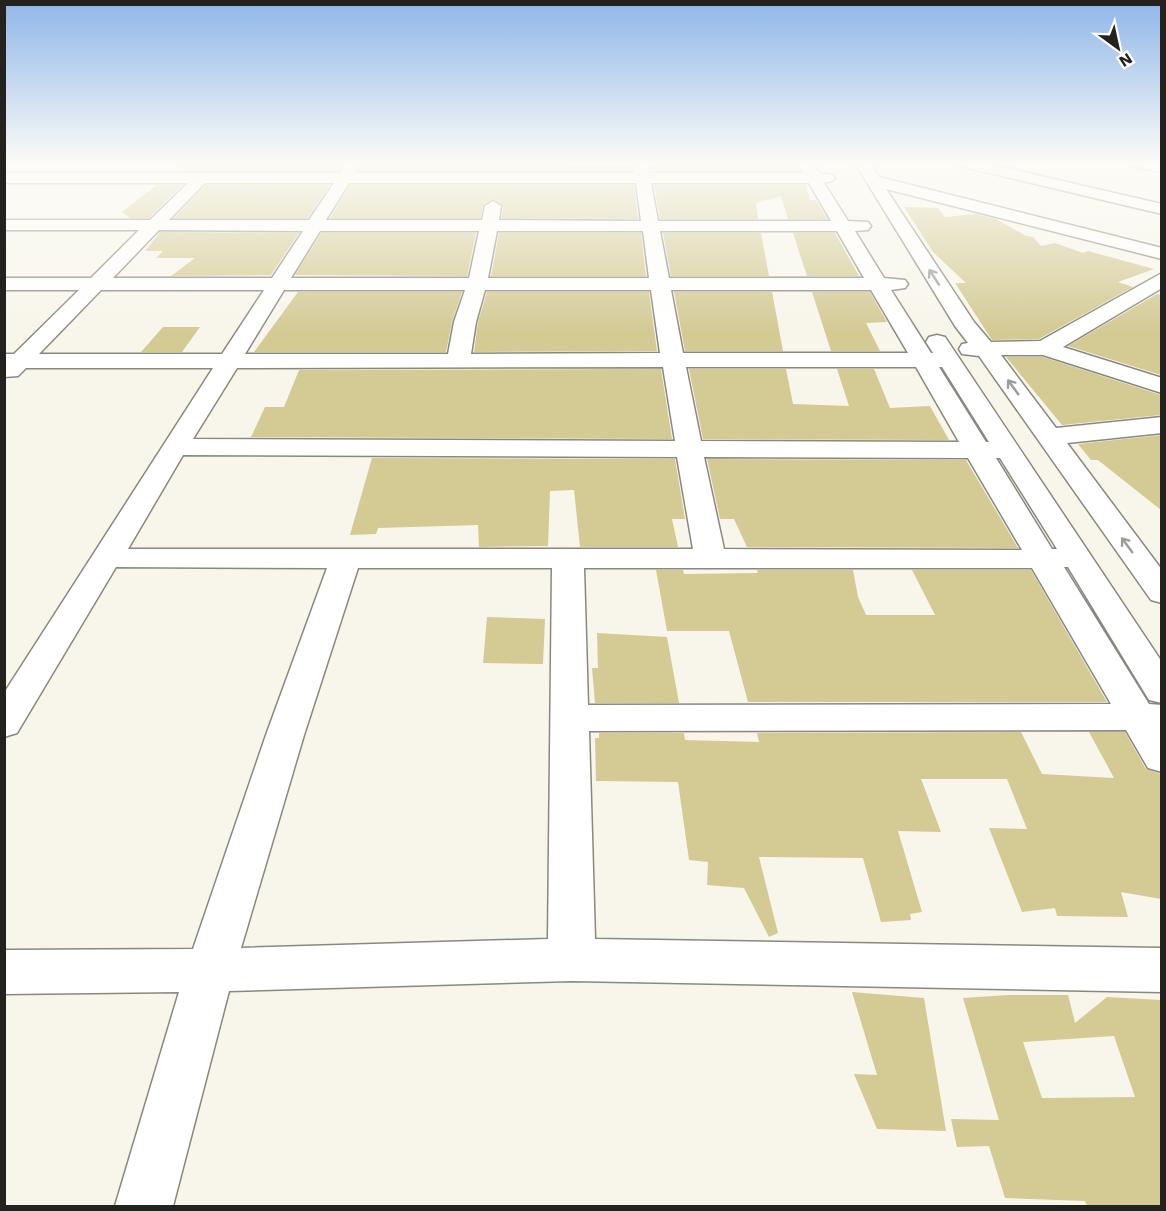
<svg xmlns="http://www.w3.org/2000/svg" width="1166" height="1211" viewBox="0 0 1166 1211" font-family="'Work Sans',sans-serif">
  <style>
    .building { fill: #d3ca94; fill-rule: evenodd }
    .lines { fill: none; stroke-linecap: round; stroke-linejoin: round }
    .minor-casing { stroke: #8a887e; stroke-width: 3 }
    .minor { fill: #fff; fill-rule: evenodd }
    .oneway { stroke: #9c9c9a }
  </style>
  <rect width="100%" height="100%" fill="#f8f6eb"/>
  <g class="building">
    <path d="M172 163H343L339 171H188Z"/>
    <path d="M363 163H568L569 166H631L632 171H359Z"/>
    <path d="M697 163 794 164 798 171H651L650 167H698Z"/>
    <path d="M157 185H182L149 218H130L122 212Z"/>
    <path d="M206 185H330L308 218H174Z"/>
    <path d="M350 185H634L638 219 502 218 503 206 494 199 484 204 480 218H330Z"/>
    <path d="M654 185H806L810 200H816L827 219H788L781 196 756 203 758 219H660Z"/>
    <path d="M904 207 938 208 945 217 976 214 996 219 1026 236 1033 237 1041 246 1055 243 1083 253 1088 251 1154 269 1118 282 1133 287 1039 339 992 340 955 283H966L933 252Z"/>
    <path d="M160 232 299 233 271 275 171 276 195 258H156L163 251H145Z"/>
    <path d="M321 233H476L467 276 295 275Z"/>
    <path d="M499 233H641L646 276H491Z"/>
    <path d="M663 233H761L769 276H671Z"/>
    <path d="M793 233H835L859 276H807Z"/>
    <path d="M298 292H462L452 322 446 352H254Z"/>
    <path d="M487 292H649L657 351 474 352 478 322Z"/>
    <path d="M674 292H772L783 351H685Z"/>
    <path d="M812 292H870L887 322 866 323 880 351H831Z"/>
    <path d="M1157 294 1161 295V375L1068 346Z"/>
    <path d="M163 327H200L182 352H141Z"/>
    <path d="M1006 357H1043L1161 395V415L1062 425Z"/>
    <path d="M661 369 672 439 251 437 265 407H284L299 370Z"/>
    <path d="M689 369H786L793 404 849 406 837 369H874L890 408 930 406 949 440 703 439Z"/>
    <path d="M1161 435V510L1098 460H1091L1078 444Z"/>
    <path d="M372 458 675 459 685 519H672L678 547H580L574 490 550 491 548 546 479 547 478 525 378 528 376 534 350 535Z"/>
    <path d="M707 459 966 460 1018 548 747 547 734 519H720Z"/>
    <path d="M656 570H683L684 574 758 573 757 570H853L858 597 866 615H935L912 570H1031L1107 702H748L729 631H667Z"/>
    <path d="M487 617 545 619 543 664 483 663Z"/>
    <path d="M597 633 667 637 679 703H595L592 668H598Z"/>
    <path d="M1021 732 1042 774 1114 778 1089 732H1125L1146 769 1161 774V899L1121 892 1128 917 1057 916 1055 908 1022 912 989 828 1027 829 1007 779H921L941 832 898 831 922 912 910 914 911 920 881 922 863 858 759 857 778 933 769 937 744 888 707 885 708 862 689 860 678 782 596 781 595 738H599V733H684L685 740 759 742 757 733Z"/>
    <path d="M852 992 924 998 946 1131 877 1129 854 1074 877 1075Z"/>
    <path d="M1008 995H1068L1075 1023 1107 997 1161 1000V1206H1087L1085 1201 1005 1198 989 1146 957 1147 951 1119 999 1120 963 998ZM1114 1036 1135 1097 1042 1098 1023 1042Z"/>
  </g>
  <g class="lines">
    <defs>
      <g id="minor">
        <path d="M346 163H361L355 173H634L633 163H647L649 173H804L798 163H813L819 173 832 175 835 178 832 181 824 183 848 221 868 222 871 226 868 230 855 231 884 278 905 280 908 284 905 288 891 290 931 353H933L926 342 929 337 937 335 945 337 1162 662V703L1149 700 1068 567H1064L1149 704 1162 705V772L1148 768 1126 730 589 731 595 939 1162 948V992L572 981 229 991 173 1206H115L179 992 4 994V950L193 949 266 735 327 568 116 567 17 733 4 737V693L213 368H26L18 376 4 377V354H14L79 290H4V278H91L139 230H4V220H150L188 183H4V173H340ZM205 183H334L309 220H169ZM349 183H636L641 221 499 220 501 206 493 201 485 206 482 220H326ZM651 183H809L831 221H658ZM159 230 303 231 272 278H113ZM320 231H479L469 278H291ZM497 231H643L649 278H488ZM660 231H837L864 278H669ZM101 290H264L222 354H39ZM284 290H465L454 322 448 354H245ZM485 290H651L660 353 471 354 476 322ZM671 290H871L908 353H683ZM663 367 675 441 193 439 237 368ZM686 367H916L959 442 701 441ZM939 367H942L989 442H986ZM183 455 677 457 693 549H128ZM704 457 968 458 1022 550 724 549ZM996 458H1000L1057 549H1052ZM358 568H552L548 939 241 948 304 735ZM584 568H1032L1111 704 588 705Z"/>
        <path d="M855 163H870L879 177 1162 248V259L886 189 974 322 991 342 1040 341 1162 273V288L1063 347 1162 378V393L1043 355H1001L1056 428 1162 417V433L1067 443 1162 570V603L1151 600 979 356 962 354 959 349 962 344 968 343 955 326Z"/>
        <path d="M957 163H985L1162 204V214L964 167Z"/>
        <path d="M1131 163H1162V172L1133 166Z"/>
      </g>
    </defs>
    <use href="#minor" class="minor-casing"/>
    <use href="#minor" class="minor"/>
  </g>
  <defs><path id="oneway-shaft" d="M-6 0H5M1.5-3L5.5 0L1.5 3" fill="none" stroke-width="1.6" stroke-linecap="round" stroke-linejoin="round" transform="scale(1.5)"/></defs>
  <g class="oneway">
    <use href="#oneway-shaft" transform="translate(934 277) rotate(-123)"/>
    <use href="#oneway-shaft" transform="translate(1013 387) rotate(-126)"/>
    <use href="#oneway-shaft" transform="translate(1127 545) rotate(-126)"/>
  </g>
  <linearGradient id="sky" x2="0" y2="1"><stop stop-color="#8fb6e9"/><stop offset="0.49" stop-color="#fcfbf6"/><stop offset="1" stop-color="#fcfbf6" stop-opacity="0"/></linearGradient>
  <rect width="1166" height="333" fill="url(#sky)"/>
  <rect width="1166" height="1211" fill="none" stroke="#23221e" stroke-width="12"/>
  <g transform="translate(1118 48) rotate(147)" stroke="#ffffff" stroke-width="4.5" paint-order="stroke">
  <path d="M0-4.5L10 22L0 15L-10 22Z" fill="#23221e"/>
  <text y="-9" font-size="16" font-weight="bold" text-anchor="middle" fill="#23221e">N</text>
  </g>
</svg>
